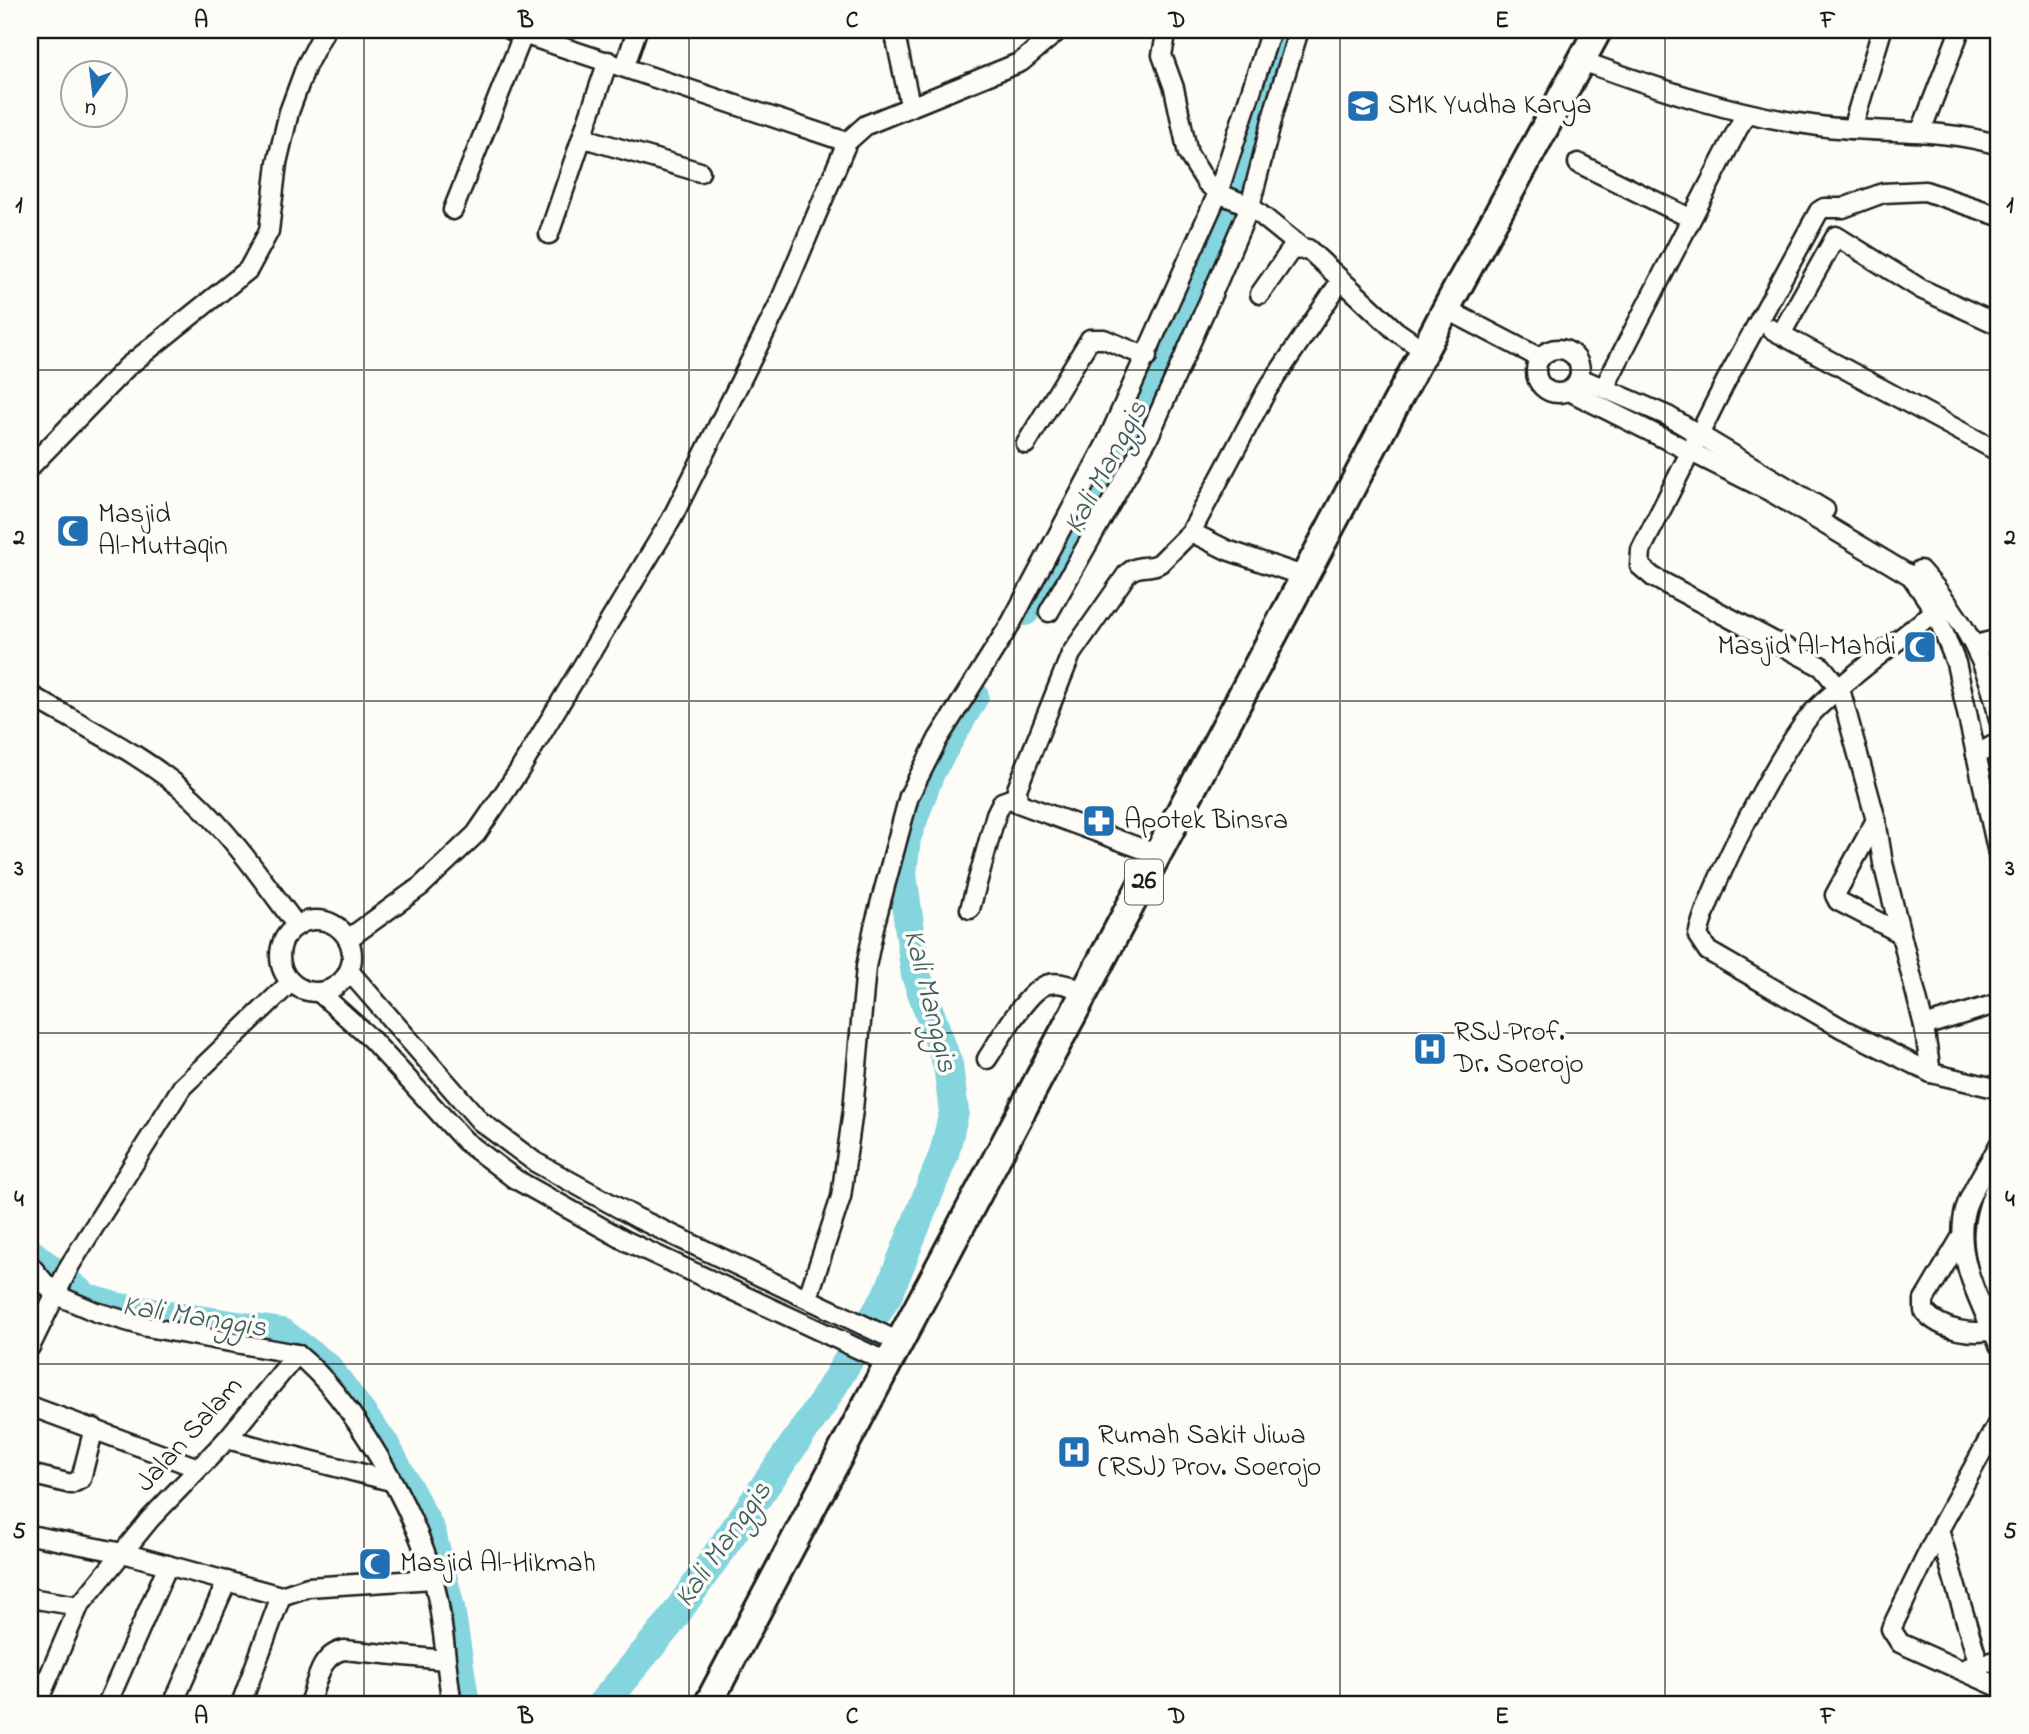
<svg xmlns="http://www.w3.org/2000/svg" width="2029" height="1734" viewBox="0 0 2029 1734" font-family="'Indie Flower',sans-serif">
  <style>
    .lines { fill: none; stroke-linecap: round; stroke-linejoin: round }
    .river { stroke: #84d5de; stroke-width: 30 }
    .minor-casing { stroke: #1c1c1c; stroke-width: 23 }
    .highway-casing { stroke: #1c1c1c; stroke-width: 32 }
    .minor { stroke: #fdfcf7; stroke-width: 18 }
    .highway { stroke: #fdfcf7; stroke-width: 26 }
    .grid { fill: none; stroke: #1c1c1c; stroke-width: 2; stroke-opacity: 0.55 }
    .labels { text-anchor: middle; dominant-baseline: central; stroke-width: 7; stroke-linejoin: round; paint-order: stroke }
    .shield { fill: #fdfcf7; stroke: #605f5e; stroke-width: 2 }
    .shield-label { font-size: 26px; font-weight: bold; fill: #1c1c1c }
    .poi-label { font-size: 28px; fill: #1c1c1c; stroke: #fdfcf7; text-anchor: start }
    .street-label { font-size: 28px; fill: #1c1c1c; stroke: #fdfcf7 }
    .water-label { font-size: 30px; font-style: italic; fill: #405d60; stroke: #fdfcf7 }
    .neatline { fill: none; stroke: #1c1c1c; stroke-width: 2.5 }
    .grid-label { font-size: 23px; text-anchor: middle; font-weight: bold; fill: #1c1c1c }
  </style>
  <rect width="100%" height="100%" fill="#fdfcf7"/>
  <filter id="ink" filterUnits="userSpaceOnUse"><feTurbulence type="fractalNoise" baseFrequency=".0143" numOctaves="2"/><feDisplacementMap in="SourceGraphic" scale="14" xChannelSelector="R" yChannelSelector="G"/><feConvolveMatrix kernelMatrix="1 2 1 2 8 2 1 2 1" color-interpolation-filters="sRGB"/></filter>
  <g filter="url(#ink)">
    <g class="lines">
      <g class="river">
        <path d="M1025 611 1123 448 1219 231 1280 30"/>
        <path d="M30 1253 86 1298 115 1307 282 1333 327 1367 386 1447 431 1532 450 1608 465 1704"/>
        <path d="M602 1704 669 1624 822 1404 889 1292 944 1154 954 1112 948 1065 916 975 902 874 906 838 930 772 974 696"/>
      </g>
      <defs>
        <g id="minor">
          <path d="M511 30 847 142"/>
          <path d="M894 30 910 105"/>
          <path d="M1167 30 1162 55 1174 88 1188 154 1206 182 1218 193 1250 206 1302 248"/>
          <path d="M1582 61C1659 89 1738 116 1819 126 1880 134 1940 127 1999 145"/>
          <path d="M625 66 637 30"/>
          <path d="M1852 129 1882 30"/>
          <path d="M1921 131 1960 30"/>
          <path d="M584 138 700 172"/>
          <path d="M1578 163 1690 218"/>
          <path d="M453 210 525 30"/>
          <path d="M549 234 608 61"/>
          <path d="M1260 294 1291 250 1308 249 1396 331 1425 351"/>
          <path d="M1446 309 1540 358"/>
          <path d="M1771 329 1999 452"/>
          <path d="M1781 334 1836 236 1921 289 1999 325"/>
          <circle cx="1558" cy="371" r="22"/>
          <path d="M1580 378 1668 416 1825 510"/>
          <path d="M1605 386 1746 113"/>
          <path d="M1569 391 1771 492 1911 576 1935 611 1956 663 1999 858"/>
          <path d="M1026 444 1090 339H1104L1147 357"/>
          <path d="M30 467 127 367 248 270 269 231 277 163 289 112 306 66 325 30"/>
          <path d="M1191 532 1267 390 1340 282"/>
          <path d="M1920 570C1960 613 1989 663 1999 720"/>
          <path d="M1935 611C1896 643 1852 674 1816 709 1784 741 1706 892 1698 936L1708 951 1843 1029 1931 1073 1999 1089"/>
          <path d="M1049 612 1149 436 1210 299 1250 206 1275 108 1299 30"/>
          <path d="M1976 645 1999 639"/>
          <path d="M30 695C84 727 145 755 192 798 232 835 264 882 297 926"/>
          <path d="M1976 755 1999 742"/>
          <path d="M1876 820 1835 895 1838 901 1900 933"/>
          <path d="M1159 855 1018 803 1017 789 1071 654 1127 574C1138 563 1149 570 1160 563L1191 532 1227 550 1306 577"/>
          <path d="M970 909 996 814 1002 802 1016 797"/>
          <circle cx="316" cy="956" r="36"/>
          <path d="M348 939 421 886 476 834 519 771 671 520 779 304 847 142 866 125 1021 62 1059 30"/>
          <path d="M349 971 480 1121 535 1162 637 1218 901 1343"/>
          <path d="M319 992 370 1038 465 1141 515 1179 626 1241 891 1364"/>
          <path d="M1924 1026 1999 1003"/>
          <path d="M987 1059C999 1041 1028 988 1049 984 1062 981 1075 988 1086 993"/>
          <path d="M1931 1073 1924 1026 1883 863 1876 820 1840 689 1822 667 1653 577 1640 566 1641 550 1726 381 1819 211 1824 208H1843L1883 193 1925 191 1999 216"/>
          <path d="M1999 1145C1989 1164 1973 1186 1966 1207 1952 1253 1981 1304 1999 1345"/>
          <path d="M1999 1179C1977 1227 1980 1248 1999 1297"/>
          <path d="M1962 1236 1924 1300V1311C1941 1331 1974 1336 1999 1329"/>
          <path d="M30 1265 54 1294 96 1312 147 1327 297 1354C351 1397 416 1511 433 1578 444 1618 445 1663 452 1704"/>
          <path d="M808 1297 841 1197 853 1110 866 967 874 927 909 796 938 739 1011 623 1106 444 1218 193 1271 30"/>
          <path d="M30 1347 70 1265 182 1087 291 982"/>
          <path d="M30 1406 198 1468"/>
          <path d="M1999 1421 1939 1530 1891 1629 1900 1643 1999 1687"/>
          <path d="M227 1439 391 1481"/>
          <path d="M30 1474 71 1484 81 1479 94 1428"/>
          <path d="M1939 1530 1979 1665"/>
          <path d="M30 1535 123 1553 281 1596 308 1587 434 1579"/>
          <path d="M30 1598 79 1606"/>
          <path d="M1969 1667 1999 1660"/>
          <path d="M37 1704 79 1606 150 1519 227 1439 297 1354"/>
          <path d="M107 1704 168 1565"/>
          <path d="M173 1704 227 1581"/>
          <path d="M241 1704 281 1596"/>
          <path d="M309 1704C317 1683 319 1655 344 1650L445 1660"/>
        </g>
        <path id="highway" d="M708 1704 1446 309 1598 30"/>
      </defs>
      <use href="#minor" class="minor-casing"/>
      <use href="#highway" class="highway-casing"/>
      <use href="#minor" class="minor"/>
      <use href="#highway" class="highway"/>
    </g>
  </g>
  <path class="grid" d="M364 30V1704M689 30V1704M1014 30V1704M1340 30V1704M1665 30V1704M30 370H1999M30 701H1999M30 1033H1999M30 1364H1999"/>
  <defs>
    <symbol id="school-square" viewBox="-11 -11 22 22"><rect x="-9" y="-9" width="18" height="18" rx="4" fill="#1f6fb2" stroke="#fdfcf7"/><path d="M0-5L7-2L0 1L-7-2ZM-4 1L0 2.5L4 1V4Q0 6-4 4Z" fill="#fff"/></symbol>
    <symbol id="mosque-square" viewBox="-11 -11 22 22"><rect x="-9" y="-9" width="18" height="18" rx="4" fill="#1f6fb2" stroke="#fdfcf7"/><path d="M3.5-4.9A6 6 0 1 0 3.5 4.9A5 5 0 1 1 3.5-4.9Z" fill="#fff"/></symbol>
    <symbol id="pharmacy-square" viewBox="-11 -11 22 22"><rect x="-9" y="-9" width="18" height="18" rx="4" fill="#1f6fb2" stroke="#fdfcf7"/><path d="M-2-6h4v4h4v4h-4v4h-4v-4h-4v-4h4Z" fill="#fff"/></symbol>
    <symbol id="hospital-square" viewBox="-11 -11 22 22"><rect x="-9" y="-9" width="18" height="18" rx="4" fill="#1f6fb2" stroke="#fdfcf7"/><path d="M-5-5h3v3.5h4V-5h3V5h-3V1.5h-4V5h-3Z" fill="#fff"/></symbol>
  </defs>
  <g fill-rule="evenodd">
    <use href="#school-square" x="1344" y="87" width="38" height="38"/>
    <use href="#mosque-square" x="54" y="512" width="38" height="38"/>
    <use href="#mosque-square" x="1901" y="628" width="38" height="38"/>
    <use href="#pharmacy-square" x="1080" y="802" width="38" height="38"/>
    <use href="#hospital-square" x="1411" y="1030" width="38" height="38"/>
    <use href="#hospital-square" x="1055" y="1433" width="38" height="38"/>
    <use href="#mosque-square" x="356" y="1545" width="38" height="38"/>
  </g>
  <g class="labels">
    <rect class="shield" x="1125" y="859.5" width="38" height="45" rx="5"/>
    <g class="shield-label">
      <text x="1144" y="882">26</text>
    </g>
    <g class="poi-label">
      <text x="1388" y="106">SMK Yudha Karya</text>
      <text x="98" y="515">Masjid<tspan x="98" dy="32">Al-Muttaqin</tspan></text>
      <text x="1896" y="647" text-anchor="end">Masjid Al-Mahdi</text>
      <text x="1124" y="821">Apotek Binsra</text>
      <text x="1454" y="1033">RSJ Prof.<tspan x="1454" dy="32">Dr. Soerojo</tspan></text>
      <text x="1098" y="1436">Rumah Sakit Jiwa<tspan x="1098" dy="32">(RSJ) Prov. Soerojo</tspan></text>
      <text x="400" y="1564">Masjid Al-Hikmah</text>
    </g>
    <g class="street-label">
      <text transform="translate(190 1435) rotate(-48)">Jalan Salam</text>
    </g>
    <g class="water-label">
      <text transform="translate(1107 468) rotate(-62)">Kali Manggis</text>
      <text transform="translate(929 1001) rotate(76)">Kali Manggis</text>
      <text transform="translate(194 1318) rotate(9)">Kali Manggis</text>
      <text transform="translate(724 1545) rotate(-55)">Kali Manggis</text>
    </g>
  </g>
  <rect width="2029" height="1734" fill="none" stroke="#fdfcf7" stroke-width="77"/>
  <g transform="translate(94 94) rotate(194)"><circle r="33" fill="#fdfcf7" stroke="#a3a29f" stroke-width="2"/>
  <path d="M0-5L12 26L0 18L-12 26Z" fill="#1f6fb2"/>
  <text y="-10" font-size="19" font-weight="bold" text-anchor="middle" fill="#1c1c1c">U</text>
  </g>
  <rect x="38" y="38" width="1952" height="1658" class="neatline"/>
  <g class="grid-label">
    <text x="201" y="27">A</text>
    <text x="526" y="27">B</text>
    <text x="852" y="27">C</text>
    <text x="1177" y="27">D</text>
    <text x="1502" y="27">E</text>
    <text x="1828" y="27">F</text>
    <text x="19" y="212">1</text>
    <text x="2010" y="212">1</text>
    <text x="19" y="544">2</text>
    <text x="2010" y="544">2</text>
    <text x="19" y="875">3</text>
    <text x="2010" y="875">3</text>
    <text x="19" y="1206">4</text>
    <text x="2010" y="1206">4</text>
    <text x="19" y="1538">5</text>
    <text x="2010" y="1538">5</text>
    <text x="201" y="1723">A</text>
    <text x="526" y="1723">B</text>
    <text x="852" y="1723">C</text>
    <text x="1177" y="1723">D</text>
    <text x="1502" y="1723">E</text>
    <text x="1828" y="1723">F</text>
  </g>
</svg>
